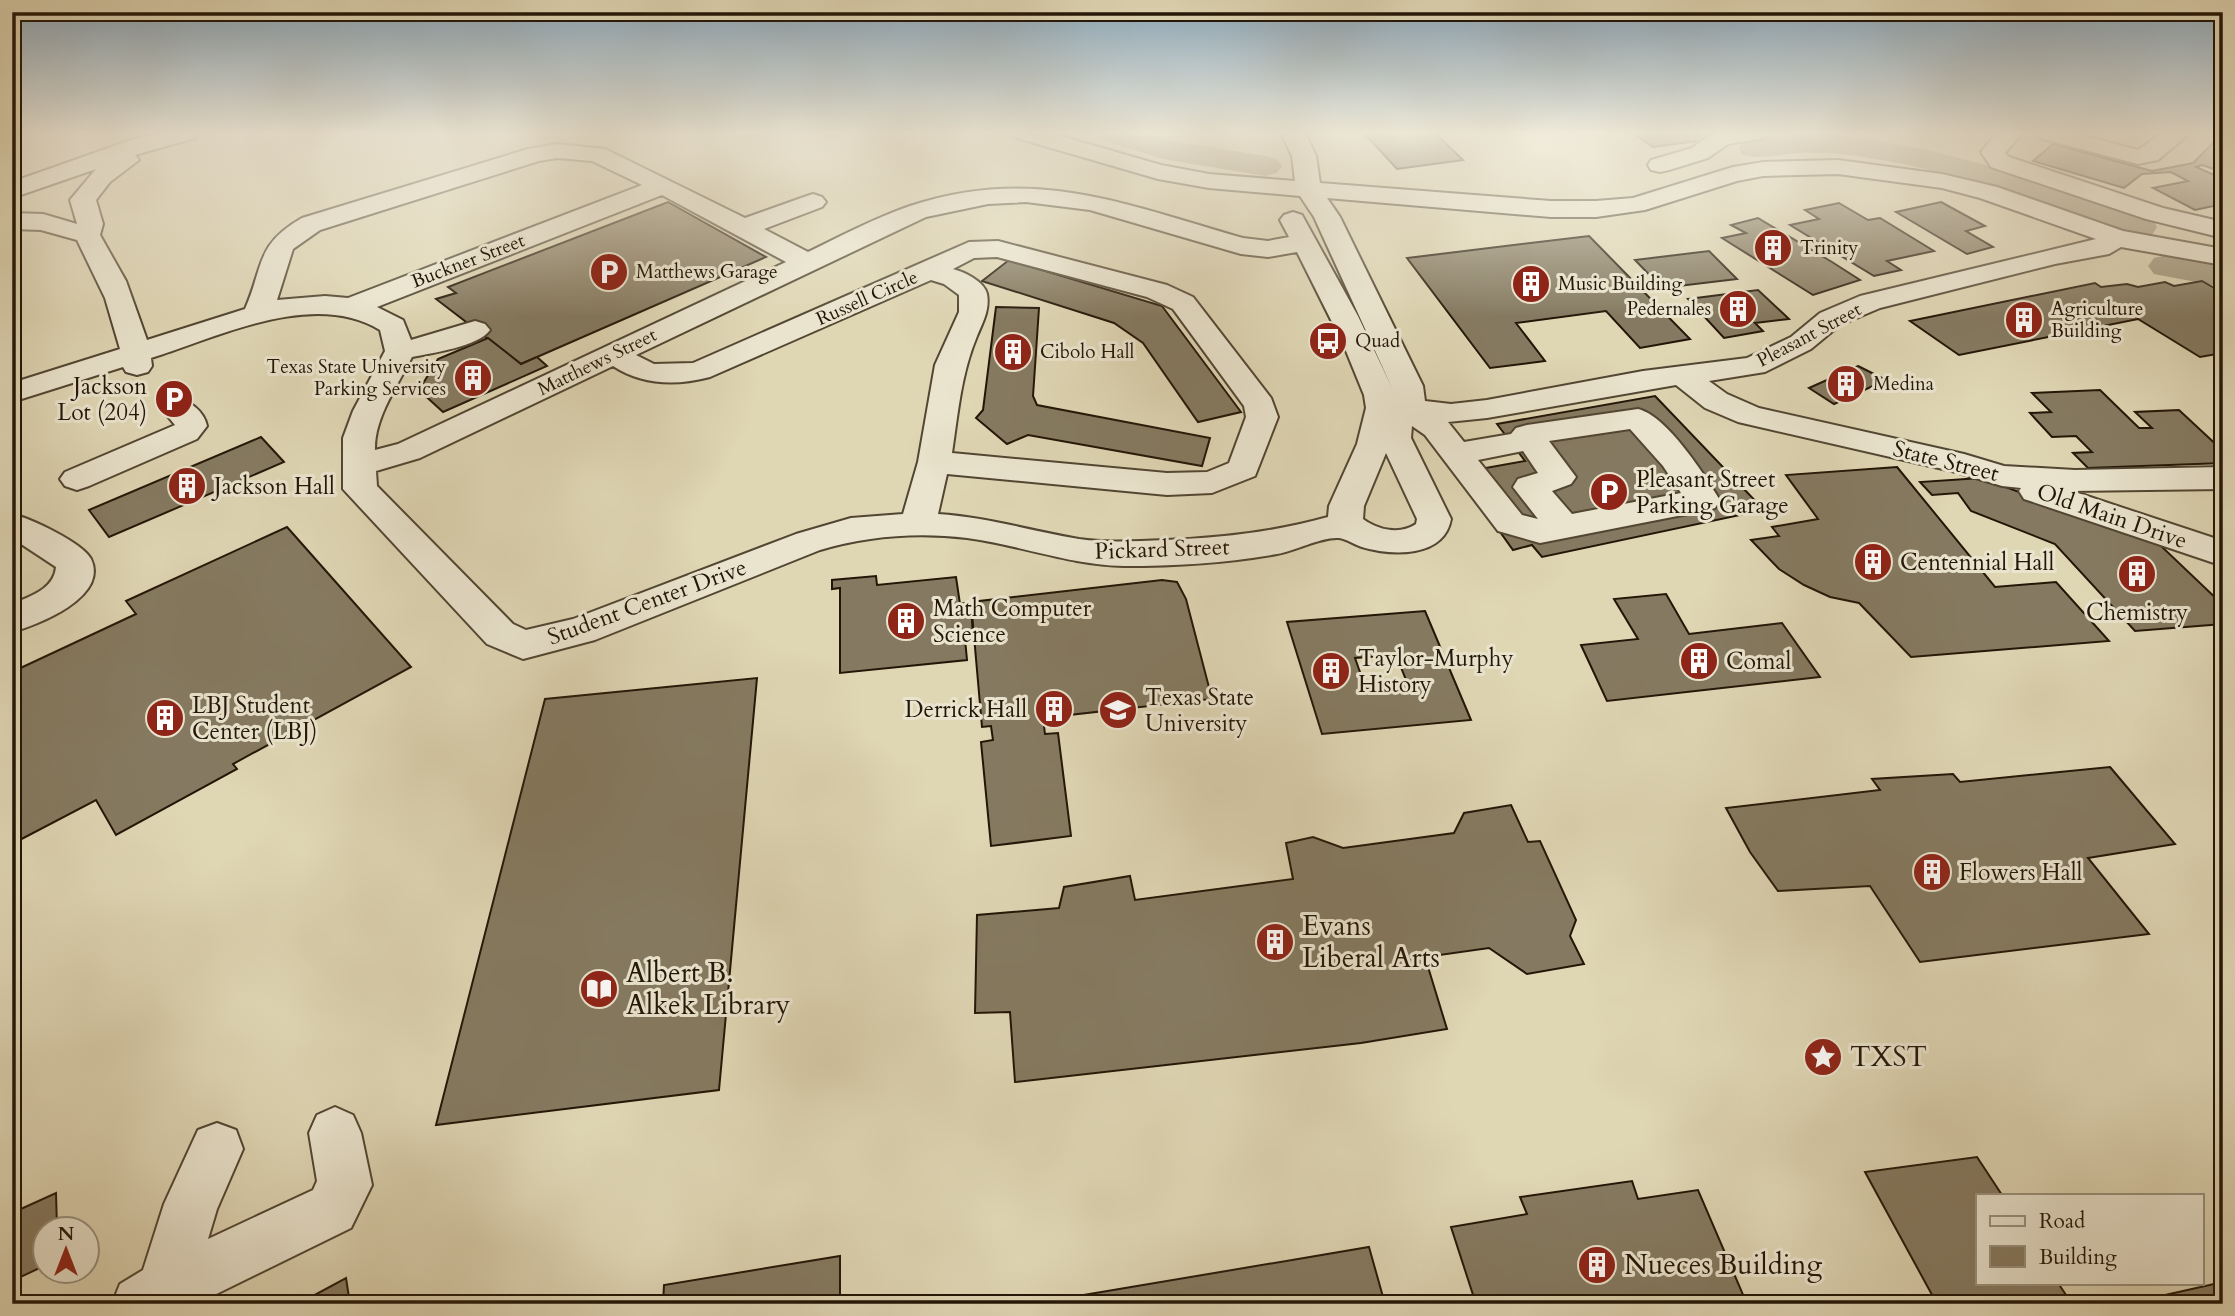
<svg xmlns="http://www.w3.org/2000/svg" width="2235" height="1316" viewBox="0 0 2235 1316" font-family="Cardo,serif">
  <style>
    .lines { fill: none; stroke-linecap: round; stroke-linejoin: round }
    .river { fill: #9f9579; fill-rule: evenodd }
    .building { fill: #857a61; stroke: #231607; stroke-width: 2; fill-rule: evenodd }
    .minor-casing { stroke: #524632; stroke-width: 4 }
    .minor { fill: #eae4ce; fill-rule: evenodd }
    .labels { text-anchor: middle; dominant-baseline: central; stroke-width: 6; stroke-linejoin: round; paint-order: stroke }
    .far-poi-label { font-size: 19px; fill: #231607; stroke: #eae4ce; text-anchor: start }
    .far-street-label { font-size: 19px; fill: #231607; stroke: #eae4ce }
    .poi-label { font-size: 23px; fill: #231607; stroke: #eae4ce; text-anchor: start }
    .street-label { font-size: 23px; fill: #231607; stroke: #eae4ce }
    .near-poi-label { font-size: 28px; fill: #231607; stroke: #eae4ce; text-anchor: start }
  </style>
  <rect width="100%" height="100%" fill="#dfd6b4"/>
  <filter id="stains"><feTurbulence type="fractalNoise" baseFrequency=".00286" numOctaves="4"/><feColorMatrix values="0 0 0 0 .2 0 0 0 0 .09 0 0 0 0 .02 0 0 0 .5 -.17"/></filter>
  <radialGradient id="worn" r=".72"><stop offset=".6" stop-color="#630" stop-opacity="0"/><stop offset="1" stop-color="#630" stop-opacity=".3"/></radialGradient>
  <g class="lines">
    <g class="river">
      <path d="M1098 133H1146L1168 140 1265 156 1277 159 1282 166 1277 173 1265 176 1163 159 1103 140Z"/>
      <path d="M1804 134C1929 138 2034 181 2152 219L2157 227 2152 235 2139 238 2126 235C2042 206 1959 171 1870 158 1848 154 1824 152 1801 153 1781 154 1762 160 1743 155L1738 148 1743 141Z"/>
      <path d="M2167 255 2223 265V287L2154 274 2148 266 2154 258Z"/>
    </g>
  </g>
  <g class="building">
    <path d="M1364 133H1452L1437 135 1463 160 1397 169Z"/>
    <path d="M1633 133H1696L1705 140 1653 147Z"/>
    <path d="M2223 133V172L2202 165 2196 167 2223 179V204L2195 210 2153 188 2188 181 2171 172 2142 174 2124 188 2033 161 2053 144 2152 171 2193 163Z"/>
    <path d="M668 202 766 257 521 364 436 299 456 293 448 287Z"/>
    <path d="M1941 202 1985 226 1966 231 1993 247 1967 254 1896 212Z"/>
    <path d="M1839 203 1868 220 1880 218 1934 251 1887 261 1901 270 1874 276 1790 225 1819 219 1805 210Z"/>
    <path d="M1758 218 1832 262 1860 280 1813 295 1722 238 1746 233 1731 225Z"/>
    <path d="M1589 236 1690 339 1640 348 1606 311 1516 323 1545 361 1490 368 1407 258Z"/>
    <path d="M1709 251 1737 279 1662 288 1635 260Z"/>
    <path d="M1009 260 1162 306 1241 412 1198 422 1143 343 1114 323 982 281Z"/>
    <path d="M2202 281 2223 293V353L2200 357 2138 319 1959 355 1910 321 2095 283 2101 287 2127 284 2138 287 2165 282 2174 286Z"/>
    <path d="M1758 290 1789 319 1755 323 1763 331 1724 338 1688 299Z"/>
    <path d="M996 307 1039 308 1033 396 1037 405 1210 438 1202 466 1028 435 1007 444 976 418 983 410Z"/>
    <path d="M488 338 521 364 537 357 547 366 443 412 419 390 438 359Z"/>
    <path d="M1858 366 1886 380 1834 404 1809 388Z"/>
    <path d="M2100 390 2139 428H2152L2135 412 2179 410 2223 451V463L2088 468 2073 453 2092 452 2076 436 2052 437 2030 413 2051 412 2032 393Z"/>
    <path d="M1655 396 1764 510 1542 557 1532 545 1513 550 1458 473 1525 461 1497 424Z"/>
    <path d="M261 437 284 462 109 537 89 510Z"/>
    <path d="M1897 467 1995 587 2056 582 2109 641 1911 657 1859 603 1830 597 1804 585 1779 569 1751 540 1779 536 1772 527 1818 519 1786 475Z"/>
    <path d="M1981 478 2158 543 2223 605V624L2135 631 2055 544 1971 511 1958 493 1932 495 1920 482Z"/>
    <path d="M287 527 411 667 233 764 237 769 116 835 96 800 12 844V672L136 614 126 601Z"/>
    <path d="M876 576 877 585 956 577 960 604 971 602 973 638 965 639 967 660 840 673V588L832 589V580Z"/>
    <path d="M1162 580 1177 582 1186 599 1212 699 1043 718 1045 734 1058 733 1071 836 991 846 981 742 993 740 991 726 982 727 971 602Z"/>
    <path d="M1666 594 1689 634 1782 623 1820 677 1607 701 1581 645 1638 639 1614 599Z"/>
    <path d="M1425 611 1471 720 1322 734 1287 622ZM1396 655 1408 685 1366 689 1355 658Z"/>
    <path d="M757 678 719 1090 436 1125 545 699Z"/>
    <path d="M2110 767 2175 844 2088 858 2149 934 1920 962 1870 886 1778 891 1750 852 1726 808 1880 790 1872 779 1953 774 1960 782Z"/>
    <path d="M1511 805 1528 842 1540 841 1576 920 1570 936 1584 964 1527 974 1489 948 1425 957 1447 1029 1361 1043 1015 1082 1010 1012 975 1013 977 915 1059 908 1064 887 1130 876 1135 900 1293 879 1286 843 1313 837 1343 848 1454 833 1464 813Z"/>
    <path d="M1977 1157 2002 1195H1978V1283H2058L2072 1304H1937L1865 1172Z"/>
    <path d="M1632 1181 1638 1199 1698 1190 1747 1304H1476L1451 1227 1527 1214 1520 1197Z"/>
    <path d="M56 1193 57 1228H46V1265L12 1281V1213Z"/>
    <path d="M1369 1247 1385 1304H1030Z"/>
    <path d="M840 1256V1304H663L664 1285Z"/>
    <path d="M346 1278 350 1304H298Z"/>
    <path d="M2223 1282V1304H2125Z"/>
  </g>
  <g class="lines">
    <defs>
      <g id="minor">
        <path d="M158 133H199L195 138 135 155 139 160 110 182 96 200 103 224 100 235 126 281 147 340 245 309C264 266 255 245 302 218L528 149 557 144 605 149 745 218 804 197 813 194 822 197 826 202 822 207 764 229 808 252C841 236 875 218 910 206 1033 165 1125 204 1243 238L1268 241 1289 237 1280 220 1284 215 1293 212 1302 215 1358 316 1393 390 1314 217 1300 196 1209 188 1158 179 1017 138 1013 133H1050L1161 165 1209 174 1295 181 1292 156 1281 133H1305L1316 156 1320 183 1551 201H1596L1633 198 1733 167 1763 162 1838 160 1942 174 1997 187 2123 231 2223 249V265L2121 247 2109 254 2055 264 1880 308 1840 325 1811 349 1765 372 1709 381 1727 394 1759 408 1964 454 2004 466 2075 470 2223 467V489L2072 491 2223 541V566L2024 499 2019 491 2021 488 2002 486 1956 472 1738 422 1705 408 1676 385 1487 418 1448 422 1464 442 1511 434 1516 428 1527 425 1638 409C1667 416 1704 474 1720 500L1715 508 1703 511 1540 543 1498 531 1425 435 1412 426 1411 438 1451 519C1444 558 1392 556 1362 547 1355 545 1345 538 1338 538 1321 537 1295 551 1277 554 1227 563 1174 566 1124 566 1070 565 1020 545 967 538 918 532 867 536 820 550L595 640 523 659 487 644 343 489V438L353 411 385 351 380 330C314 289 218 337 151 358L152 366 148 372 137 375 126 372 123 367 12 402V383L120 349 105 298 77 240 41 230 12 229V213L43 214 77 224 70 200 96 169 12 198V182L134 139ZM557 158 592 161 642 185 348 298 325 296 277 300 293 249 320 230 539 161ZM1838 174 1942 188 1980 198 2096 239 1860 296 1820 313 1791 337 1747 358 1643 371 1487 400 1451 404 1425 401 1423 386 1340 217 1327 198 1551 217H1596L1645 210 1737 181 1763 176ZM662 195 786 262 398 444 375 450C374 418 398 385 412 357 431 353 478 347 490 330L485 324 475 321 411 340 403 320 377 307ZM1026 202 1090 210 1241 254 1268 257 1297 252 1344 346 1364 395 1366 408 1357 444 1329 506 1328 517C1274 532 1221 538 1165 540 1136 541 1108 543 1079 539 1032 531 986 517 938 514L947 474 1167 495 1212 493 1255 476 1278 417 1271 398 1193 297 1167 285 998 241 969 242 693 363 654 364 636 355 926 217 988 204ZM997 257 1147 297 1173 309 1244 406 1246 417 1229 463 1207 472 1167 473 952 453C958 413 961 374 977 336 983 322 990 309 987 294 984 281 964 272 953 269L974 258ZM931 280 944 284 959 295V312L935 365 918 462 903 514 851 518 796 534 573 619 526 630 513 624 377 486 376 471 420 458 613 366C642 385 676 386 710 377ZM1630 429 1663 466 1681 493 1572 514 1552 491 1571 484 1576 477 1549 441ZM1523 451 1538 473 1518 479 1513 487 1538 519 1522 515 1478 460ZM1386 453 1417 519 1416 524C1400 535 1378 530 1363 519L1364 506Z"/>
        <path d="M1713 133H1768L1764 138 1728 144 1708 158 1669 170 1660 172 1651 170 1648 165 1651 160 1692 148Z"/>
        <path d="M1997 133H2022L2005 153 2009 157 2163 208 2223 222V238L2146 219 1991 167 1981 152Z"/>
        <path d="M2035 133H2074L2138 150 2163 133H2190L2158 160 2138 164 2039 138Z"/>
        <path d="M176 398C190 401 204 411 207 426L197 439 89 486 77 490 65 486 60 479 65 472 175 425 160 407 165 400Z"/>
        <path d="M12 514C30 518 83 543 91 559 109 597 38 625 12 632V604C31 596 54 589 56 567L12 538Z"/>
        <path d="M335 1107 353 1115 361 1133 372 1185 351 1228 196 1304H112L120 1284 143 1270 164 1204 198 1130 217 1123 236 1130 243 1149 217 1209 208 1239 313 1190 317 1181 309 1133 317 1115Z"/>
      </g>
    </defs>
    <use href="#minor" class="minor-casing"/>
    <use href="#minor" class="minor"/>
  </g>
  <linearGradient id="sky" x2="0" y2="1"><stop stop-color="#8ba8bc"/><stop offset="0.42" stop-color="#f1eddd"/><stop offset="1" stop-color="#f1eddd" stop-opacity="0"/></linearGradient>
  <rect width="2235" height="317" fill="url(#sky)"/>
  <defs>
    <symbol id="building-disc" viewBox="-11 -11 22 22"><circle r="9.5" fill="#8f2418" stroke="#eae4ce"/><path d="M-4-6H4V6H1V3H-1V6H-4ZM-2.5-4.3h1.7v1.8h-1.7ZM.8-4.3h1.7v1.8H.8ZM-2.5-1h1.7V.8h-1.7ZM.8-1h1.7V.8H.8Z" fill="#fff"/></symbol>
    <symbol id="parking-disc" viewBox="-11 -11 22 22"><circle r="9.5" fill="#8f2418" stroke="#eae4ce"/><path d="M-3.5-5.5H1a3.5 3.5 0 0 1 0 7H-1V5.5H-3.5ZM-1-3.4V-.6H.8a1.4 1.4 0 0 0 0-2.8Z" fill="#fff"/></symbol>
    <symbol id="bus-disc" viewBox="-11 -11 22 22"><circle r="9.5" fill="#8f2418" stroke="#eae4ce"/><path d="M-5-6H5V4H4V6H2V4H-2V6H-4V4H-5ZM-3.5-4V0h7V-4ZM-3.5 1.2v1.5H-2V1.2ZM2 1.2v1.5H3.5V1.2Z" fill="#fff"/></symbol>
    <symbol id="university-disc" viewBox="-11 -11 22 22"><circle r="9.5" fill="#8f2418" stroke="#eae4ce"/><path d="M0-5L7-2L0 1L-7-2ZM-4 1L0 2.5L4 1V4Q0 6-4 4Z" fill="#fff"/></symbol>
    <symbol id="library-disc" viewBox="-11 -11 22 22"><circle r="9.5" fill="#8f2418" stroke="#eae4ce"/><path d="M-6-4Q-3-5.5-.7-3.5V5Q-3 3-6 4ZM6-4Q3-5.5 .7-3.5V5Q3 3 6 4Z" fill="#fff"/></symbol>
    <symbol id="sight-disc" viewBox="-11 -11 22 22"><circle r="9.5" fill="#8f2418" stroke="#eae4ce"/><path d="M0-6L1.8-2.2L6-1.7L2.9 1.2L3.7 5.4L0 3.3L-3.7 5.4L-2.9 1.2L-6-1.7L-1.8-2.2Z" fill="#fff"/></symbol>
  </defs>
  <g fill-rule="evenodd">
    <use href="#building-disc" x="1751" y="226" width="44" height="44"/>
    <use href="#parking-disc" x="587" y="250" width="44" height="44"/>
    <use href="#building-disc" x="1509" y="262" width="44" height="44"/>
    <use href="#building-disc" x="1716" y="287" width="44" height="44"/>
    <use href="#building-disc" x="2002" y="298" width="44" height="44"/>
    <use href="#bus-disc" x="1306" y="319" width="44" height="44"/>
    <use href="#building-disc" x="991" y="330" width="44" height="44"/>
    <use href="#building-disc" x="451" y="356" width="44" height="44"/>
    <use href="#building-disc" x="1824" y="362" width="44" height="44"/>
    <use href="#parking-disc" x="152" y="377" width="44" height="44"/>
    <use href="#building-disc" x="165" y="464" width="44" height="44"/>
    <use href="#parking-disc" x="1587" y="470" width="44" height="44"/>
    <use href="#building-disc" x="1851" y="540" width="44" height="44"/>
    <use href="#building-disc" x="2115" y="552" width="44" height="44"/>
    <use href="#building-disc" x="884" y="599" width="44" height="44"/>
    <use href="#building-disc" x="1677" y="639" width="44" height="44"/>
    <use href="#building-disc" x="1309" y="649" width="44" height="44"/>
    <use href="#building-disc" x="1032" y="687" width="44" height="44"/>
    <use href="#university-disc" x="1096" y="688" width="44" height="44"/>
    <use href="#building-disc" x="143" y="696" width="44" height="44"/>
    <use href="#building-disc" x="1910" y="850" width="44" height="44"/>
    <use href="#building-disc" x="1253" y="920" width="44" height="44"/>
    <use href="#library-disc" x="577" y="967" width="44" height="44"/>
    <use href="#sight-disc" x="1801" y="1035" width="44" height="44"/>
    <use href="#building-disc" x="1575" y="1243" width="44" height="44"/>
  </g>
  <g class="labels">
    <g class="far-poi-label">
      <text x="1800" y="248">Trinity</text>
      <text x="636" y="272">Matthews Garage</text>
      <text x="1558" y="284">Music Building</text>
      <text x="1711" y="309" text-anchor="end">Pedernales</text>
      <text x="2051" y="309">Agriculture<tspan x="2051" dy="22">Building</tspan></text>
      <text x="1355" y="341">Quad</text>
      <text x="1040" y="352">Cibolo Hall</text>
      <text x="446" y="367" text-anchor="end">Texas State University<tspan x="446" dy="22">Parking Services</tspan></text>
      <text x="1873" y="384">Medina</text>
    </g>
    <g class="far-street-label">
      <text transform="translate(468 261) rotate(-21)">Buckner Street</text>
      <text transform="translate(867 298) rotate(-24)">Russell Circle</text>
      <text transform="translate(1809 335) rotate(-28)">Pleasant Street</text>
      <text transform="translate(597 362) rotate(-26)">Matthews Street</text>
    </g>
    <g class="poi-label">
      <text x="147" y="386" text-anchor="end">Jackson<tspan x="147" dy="26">Lot (204)</tspan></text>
      <text x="1636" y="479">Pleasant Street<tspan x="1636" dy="26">Parking Garage</tspan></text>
      <text x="214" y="486">Jackson Hall</text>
      <text x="1900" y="562">Centennial Hall</text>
      <text x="933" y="608">Math Computer<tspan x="933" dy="26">Science</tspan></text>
      <text x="2137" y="612" text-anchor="middle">Chemistry</text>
      <text x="1358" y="658">Taylor-Murphy<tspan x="1358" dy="26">History</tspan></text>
      <text x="1726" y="661">Comal</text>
      <text x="1145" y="697">Texas State<tspan x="1145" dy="26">University</tspan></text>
      <text x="192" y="705">LBJ Student<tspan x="192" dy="26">Center (LBJ)</tspan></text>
      <text x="1027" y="709" text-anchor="end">Derrick Hall</text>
      <text x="1959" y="872">Flowers Hall</text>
    </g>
    <g class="street-label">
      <text transform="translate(1946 461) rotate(14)">State Street</text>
      <text transform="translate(2112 516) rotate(19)">Old Main Drive</text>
      <text transform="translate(1162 549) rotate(-2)">Pickard Street</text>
      <text transform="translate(647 602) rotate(-20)">Student Center Drive</text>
    </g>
    <g class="near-poi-label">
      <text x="1302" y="926">Evans<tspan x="1302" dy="32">Liberal Arts</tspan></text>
      <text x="626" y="973">Albert B.<tspan x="626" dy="32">Alkek Library</tspan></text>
      <text x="1850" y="1057">TXST</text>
      <text x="1624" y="1265">Nueces Building</text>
    </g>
  </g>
  <rect width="2235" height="1316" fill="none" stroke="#dfd6b4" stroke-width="42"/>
  <rect x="14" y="14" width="2207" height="1288" fill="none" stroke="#231607" stroke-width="3.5"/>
  <rect x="21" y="21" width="2193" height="1274" fill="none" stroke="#231607" stroke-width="2"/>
  <rect x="1976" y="1194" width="228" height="91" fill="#eae4ce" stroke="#9a927e" stroke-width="2"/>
  <rect x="1990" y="1216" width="35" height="10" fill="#eae4ce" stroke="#9a927e" stroke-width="2"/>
  <text x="2039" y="1228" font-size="21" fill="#231607">Road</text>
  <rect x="1990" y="1246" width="35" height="21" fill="#857a61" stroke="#9a927e" stroke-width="2"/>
  <text x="2039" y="1264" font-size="21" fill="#231607">Building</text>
  <g transform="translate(66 1250)"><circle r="33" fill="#eae4ce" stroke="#9a927e" stroke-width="2"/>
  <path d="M0-5L12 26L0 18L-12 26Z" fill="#8f2418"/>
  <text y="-10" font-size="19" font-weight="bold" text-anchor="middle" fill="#231607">N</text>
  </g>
  <rect width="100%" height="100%" filter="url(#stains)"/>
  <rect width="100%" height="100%" fill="url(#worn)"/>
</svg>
